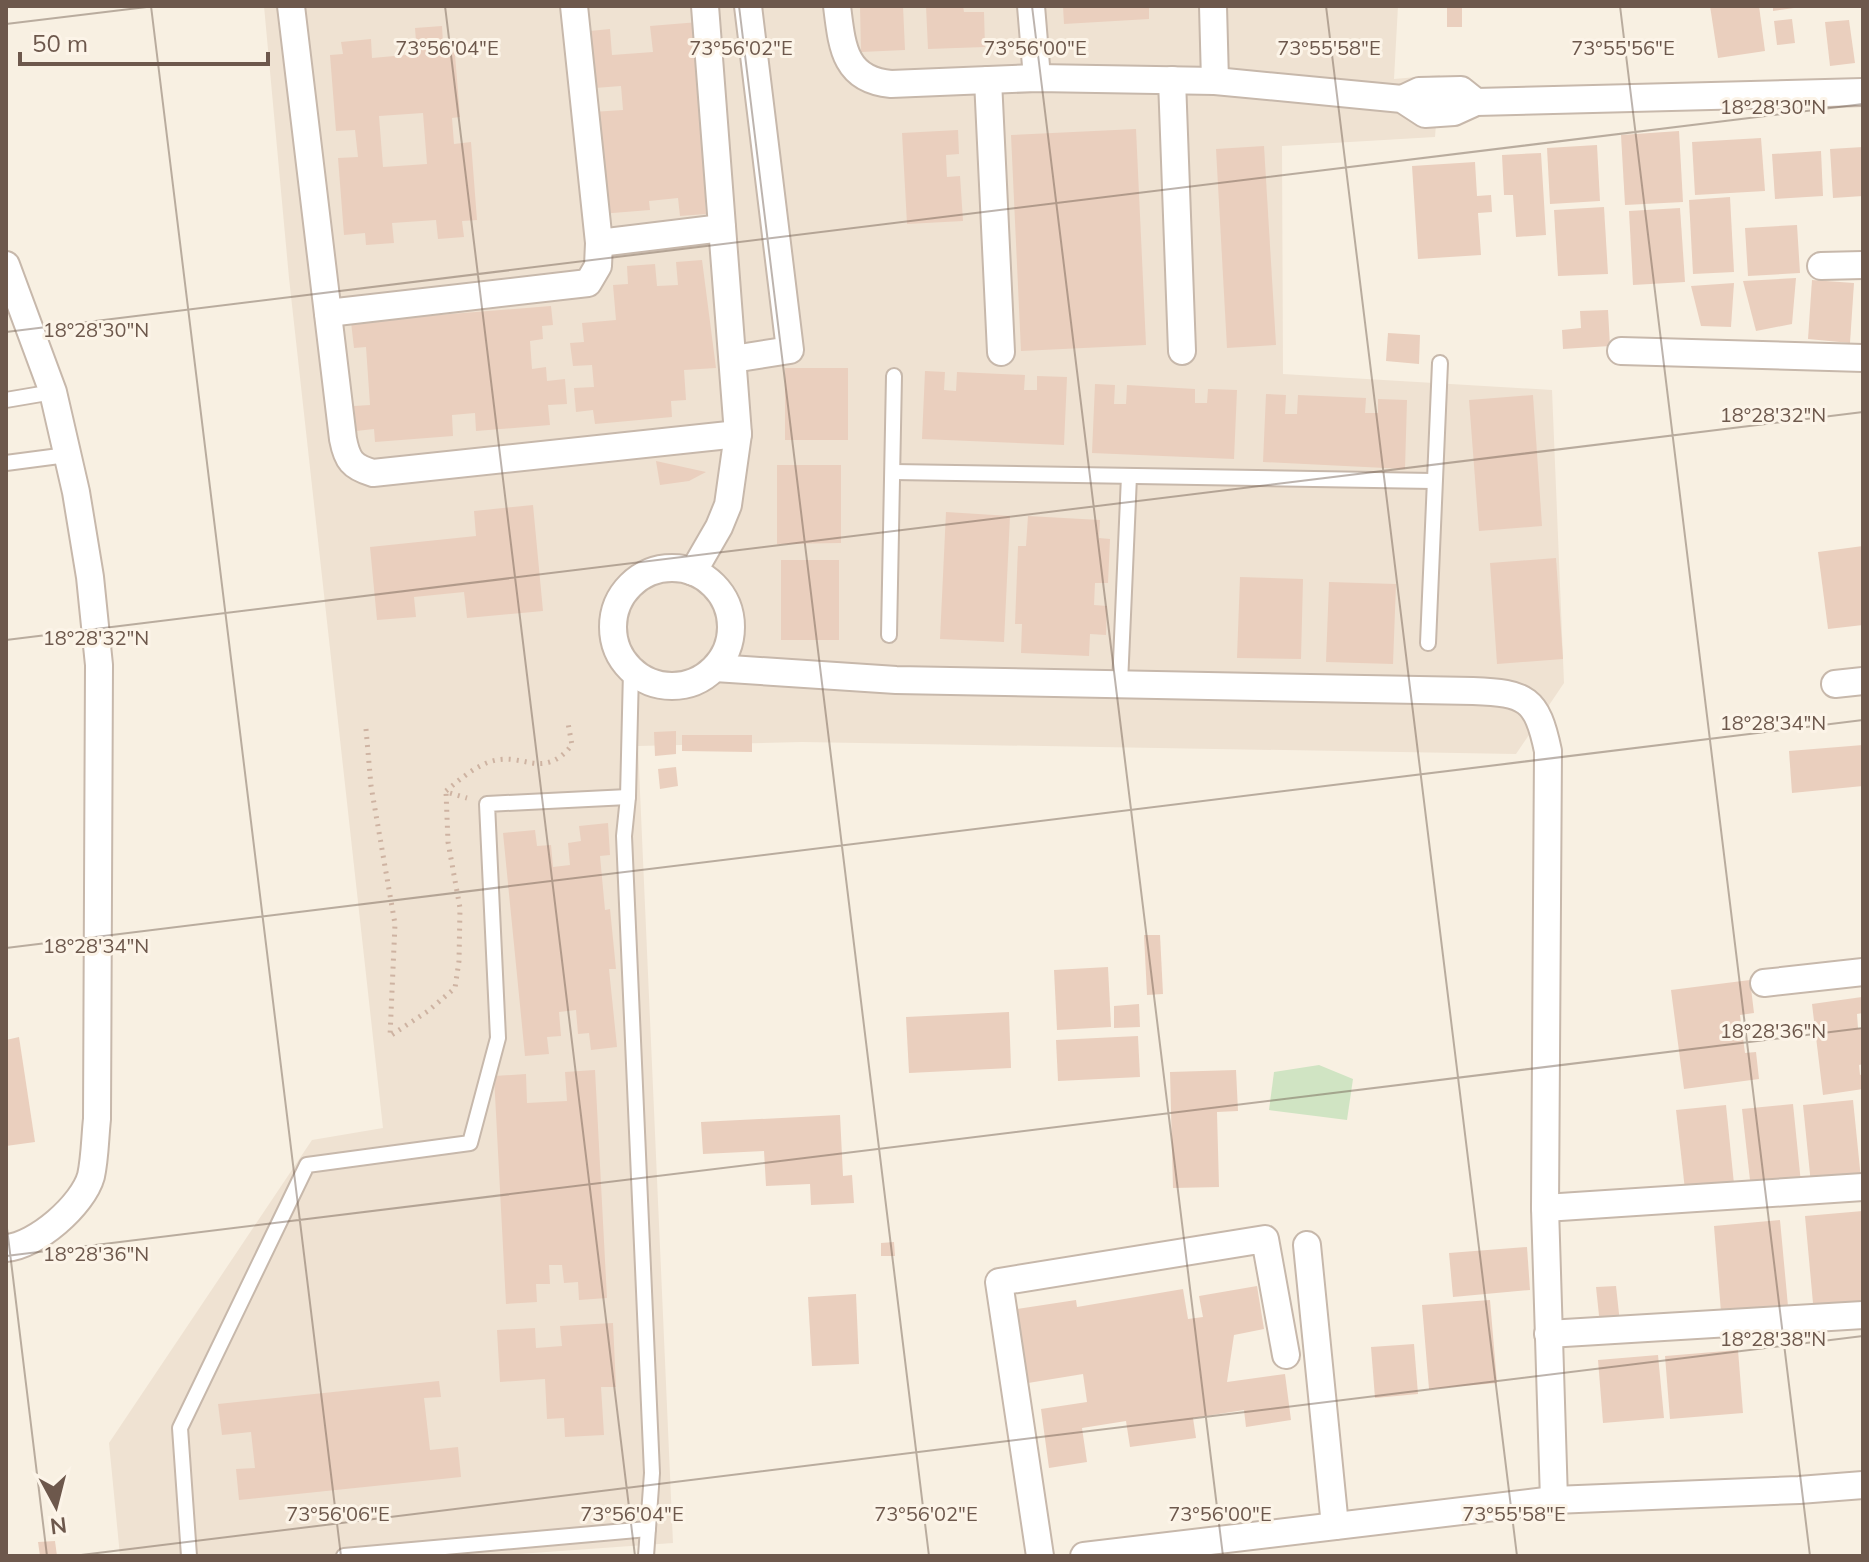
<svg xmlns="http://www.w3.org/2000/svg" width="1869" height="1562" viewBox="0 0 1869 1562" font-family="Mulish,sans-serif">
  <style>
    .residential { fill: #efe2d2 }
    .green { fill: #d0e4c3 }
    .building { fill: #eacfbe; fill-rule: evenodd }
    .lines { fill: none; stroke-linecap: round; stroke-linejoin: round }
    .lane-casing { stroke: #c7b8ab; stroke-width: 18 }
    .street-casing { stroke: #c7b8ab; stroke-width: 30 }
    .path { stroke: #ceb3a2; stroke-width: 5; stroke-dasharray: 2 6; stroke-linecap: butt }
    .lane { stroke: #fff; stroke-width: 14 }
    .street { stroke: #fff; stroke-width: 26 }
    .ticks { fill: none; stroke: #6d584c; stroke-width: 2; stroke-opacity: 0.45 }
    .ticks-label { font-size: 20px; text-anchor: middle; fill: #6d584c; stroke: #fcf4e8; stroke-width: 6; stroke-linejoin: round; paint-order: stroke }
  </style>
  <rect width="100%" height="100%" fill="#f8f0e2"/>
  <path class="residential" d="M264 6H1398L1394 79 1440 75 1435 137 1282 146 1283 374 1552 390 1564 683 1516 754 802 742 638 746 673 1543 490 1556H120L109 1443 312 1140 383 1128 289 278Z"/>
  <path class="green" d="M1319 1065 1353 1079 1347 1120 1269 1110 1274 1072Z"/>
  <g class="building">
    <path d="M860 6H903L905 50 861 52Z"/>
    <path d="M926 6H963L964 12H984L985 47 928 49Z"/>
    <path d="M1063 6H1149V19L1064 24Z"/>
    <rect x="1447" y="6" width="15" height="21"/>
    <path d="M1710 6H1759L1765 51 1718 58Z"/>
    <path d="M1773 6H1794V8L1773 11Z"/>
    <path d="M1792 19 1795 43 1777 45 1774 21Z"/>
    <path d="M1849 20 1855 63 1830 66 1825 22Z"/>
    <path d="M699 22 714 200 705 201 706 214 680 216 678 198 649 201 650 210 600 214 592 112 623 110 621 86 595 88 590 31 610 29 612 55 653 52 650 26Z"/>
    <path d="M442 26 443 43 454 42 460 117 452 118 454 144 471 142 477 220 462 221 464 237 438 239 436 220 392 223 394 243 366 245 365 233 344 235 338 158 358 157 355 130 336 131 330 55 343 54 341 42 371 39 372 58 417 54 415 28ZM423 113 427 164 383 167 379 116Z"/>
    <path d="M1136 129 1146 345 1021 351 1011 135Z"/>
    <path d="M958 130 959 154 946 155 947 177 960 176 963 221 907 224 902 133Z"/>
    <path d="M1679 131 1683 202 1625 205 1621 135Z"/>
    <path d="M1761 138 1765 191 1695 195 1692 142Z"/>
    <path d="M1597 145 1600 201 1550 204 1547 148Z"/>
    <path d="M1264 146 1276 345 1227 348 1216 149Z"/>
    <path d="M1863 147V196L1833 198 1830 149Z"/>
    <path d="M1821 151 1823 196 1775 199 1772 154Z"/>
    <path d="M1541 153 1546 235 1516 237 1513 195H1504L1502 155Z"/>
    <path d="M1475 162 1477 196 1491 195 1492 212 1478 213 1481 255 1418 259 1412 166Z"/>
    <path d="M1730 197 1734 272 1693 274 1689 200Z"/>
    <path d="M1604 207 1608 274 1558 276 1554 210Z"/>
    <path d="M1680 208 1685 282 1633 285 1629 211Z"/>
    <path d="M1797 225 1800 273 1748 276 1745 228Z"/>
    <path d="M702 260 716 368 684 370 686 400 671 401 672 417 595 424 593 410 576 412 574 388 594 387 592 365 573 366 570 343 584 342 582 323 616 320 613 285 628 284 627 266 655 264 657 286 678 285 676 262Z"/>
    <path d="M1796 278 1792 324 1756 331 1743 281Z"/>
    <path d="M1812 280 1854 283 1850 343 1808 339Z"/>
    <path d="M1734 283 1731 327 1701 326 1691 286Z"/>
    <path d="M551 306 553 325 542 326 543 339 530 341 532 369 546 367 547 381 565 379 567 404 548 405 550 425 476 431 475 413 452 415 453 436 375 442 374 429 356 431 354 406 370 405 366 347 354 348 351 322Z"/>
    <path d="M1608 310 1610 346 1563 349 1562 330 1581 328 1580 311Z"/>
    <path d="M1388 333 1420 335 1419 364 1386 361Z"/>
    <rect x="785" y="368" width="63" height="72"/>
    <path d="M925 371 945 372 944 390 956 391 957 372 1025 375 1024 390H1037V376L1067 377 1064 445 922 439Z"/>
    <path d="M1095 384 1115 385 1114 404H1126L1127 385 1195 389V403H1207L1208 389 1237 390 1234 459 1092 453Z"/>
    <path d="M1266 394 1286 395 1285 414H1297L1298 395 1366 398 1365 413H1378V399L1407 400 1405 469 1263 462Z"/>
    <path d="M1533 395 1542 526 1479 531 1469 400Z"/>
    <path d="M656 461 706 472 689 481 660 485Z"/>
    <path d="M777 465H841V543L777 544Z"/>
    <path d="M533 505 543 611 467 618 464 592 414 597 416 617 377 620 370 547 476 536 474 511Z"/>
    <path d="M946 512 1010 516 1004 642 940 639Z"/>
    <path d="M1028 516 1100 520 1099 538 1110 539 1108 583H1095L1094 605 1107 606 1106 635 1090 634 1089 656 1021 653 1022 624H1015L1018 546H1026Z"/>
    <path d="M1863 546V625L1828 629 1818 552Z"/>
    <path d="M1556 558 1563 659 1497 664 1490 563Z"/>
    <rect x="781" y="560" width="58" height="80"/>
    <path d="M1240 577 1303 579 1301 659 1237 658Z"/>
    <path d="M1329 582 1396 584 1393 664 1326 662Z"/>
    <path d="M676 731V754L655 756 654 732Z"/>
    <path d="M682 735H752V752L682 751Z"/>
    <path d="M1863 745V786L1792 793 1789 751Z"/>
    <path d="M676 767 678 786 660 789 658 769Z"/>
    <path d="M608 823 610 855 600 856 605 910 610 909 616 969H609L617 1047 591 1050 589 1033 578 1034 576 1010 559 1012 561 1036 547 1037 549 1054 525 1056 503 833 535 830 537 846 551 845 553 867 570 865 568 843 581 841 579 826Z"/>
    <path d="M1144 935H1160L1163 994 1147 995Z"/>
    <path d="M1108 967 1111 1027 1057 1030 1054 970Z"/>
    <path d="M1750 980 1754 1013 1740 1015 1745 1053 1756 1052 1759 1079 1684 1089 1671 990Z"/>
    <path d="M1862 997 1863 1013 1857 1014 1858 1028H1863V1064L1859 1065 1860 1075 1863 1074V1089L1823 1095 1812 1004Z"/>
    <path d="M1139 1004 1140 1027 1114 1028V1006Z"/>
    <path d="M1009 1012 1011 1068 909 1073 906 1017Z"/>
    <path d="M1138 1036 1140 1077 1058 1081 1056 1040Z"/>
    <path d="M19 1037 35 1142 6 1146V1040Z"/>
    <path d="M595 1070 607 1298 579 1300 578 1282 564 1283 562 1265H549L550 1284H536L537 1302 506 1304 494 1076 526 1074 527 1103 567 1101 565 1072Z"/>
    <path d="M1236 1070 1238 1111 1217 1112 1219 1187 1173 1188 1170 1072Z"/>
    <path d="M1853 1100 1861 1179 1811 1184 1803 1105Z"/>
    <path d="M1793 1104 1801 1183 1751 1189 1742 1109Z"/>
    <path d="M1726 1105 1734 1184 1685 1190 1676 1110Z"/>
    <path d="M840 1115 843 1176 852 1175 854 1203 811 1205 810 1184 766 1186 764 1151 703 1154 701 1122Z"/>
    <path d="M1863 1211V1310L1814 1314 1805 1216Z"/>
    <path d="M1780 1220 1788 1306 1721 1312 1714 1226Z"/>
    <path d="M894 1242 895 1256H881V1243Z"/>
    <path d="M1527 1247 1530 1290 1453 1297 1449 1253Z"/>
    <path d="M1257 1286 1264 1329 1234 1335 1227 1382 1285 1374 1291 1420 1246 1427 1244 1410 1193 1418 1196 1438 1130 1447 1126 1421 1082 1428 1087 1462 1049 1468 1041 1409 1087 1402 1083 1374 1028 1383 1017 1309 1076 1300 1077 1307 1183 1289 1188 1319 1203 1317 1199 1296Z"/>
    <path d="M1616 1286 1620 1323 1600 1325 1596 1287Z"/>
    <path d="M856 1294 859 1364 812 1366 808 1297Z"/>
    <path d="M1490 1300 1497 1383 1429 1389 1422 1305Z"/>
    <path d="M613 1323 616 1387H601L604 1435 565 1437 564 1418 547 1419 545 1379 500 1382 497 1330 535 1328 536 1348 562 1346 560 1326Z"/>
    <path d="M1414 1344 1418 1394 1375 1398 1371 1347Z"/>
    <path d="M1738 1350 1743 1413 1670 1419 1665 1356Z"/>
    <path d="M1658 1355 1664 1418 1603 1423 1598 1360Z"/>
    <path d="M439 1381 441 1397 424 1398 430 1450 458 1447 461 1477 239 1500 236 1469 255 1468 251 1432 222 1435 218 1404Z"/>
    <path d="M55 1541 57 1556H40L38 1542Z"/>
  </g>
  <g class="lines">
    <defs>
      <g id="lane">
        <path d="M6 400 53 392"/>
        <path d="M6 463 67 455"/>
        <path d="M894 472 1433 481"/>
        <path d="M889 635 894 376"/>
        <path d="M1428 643 1440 363"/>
        <path d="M631 671 628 797 624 836 652 1473 646 1556"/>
        <path d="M1120 684 1129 476"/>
        <path d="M189 1556 180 1428 307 1165 470 1143 498 1038 487 804 628 797"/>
        <path d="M344 1556 648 1529"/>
      </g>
      <g id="street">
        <path d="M291 6 343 439C347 460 352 467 373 473L738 434"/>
        <path d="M837 6C842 46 844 80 891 84L1037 78 1215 81 1402 99 1425 114 1454 112 1476 102 1863 92"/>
        <path d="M1031 6 1037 78"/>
        <path d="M1213 6 1215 81"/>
        <path d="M988 80 1001 352"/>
        <path d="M1172 80 1182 351"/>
        <path d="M1402 99 1419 91 1461 90 1476 102"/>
        <path d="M599 243 722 228"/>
        <path d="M6 265 53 392 76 492 90 577 99 665 97 1119C95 1137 95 1158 91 1176 83 1205 36 1246 6 1248"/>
        <path d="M1821 266 1863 265"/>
        <path d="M328 313 588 283 598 266 599 243 574 6"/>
        <path d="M1621 351 1863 358"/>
        <path d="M733 359 790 350 748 6"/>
        <circle cx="672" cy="627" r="59"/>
        <path d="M693 572 719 527 728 505 738 434 705 6"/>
        <path d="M715 668 896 680 1473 691C1526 693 1537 698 1548 751L1545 1208 1554 1500"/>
        <path d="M1835 684 1863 681"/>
        <path d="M1764 983 1863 972"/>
        <path d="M1545 1208 1863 1187"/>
        <path d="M1307 1245 1335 1526"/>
        <path d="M1548 1334 1863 1315"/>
        <path d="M1040 1556 999 1282 1265 1239 1286 1355"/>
        <path d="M1084 1556 1554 1500 1799 1490 1863 1485"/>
      </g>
    </defs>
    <use href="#lane" class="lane-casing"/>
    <use href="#street" class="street-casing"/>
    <g class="path">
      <path d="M366 729 371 786 395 924 390 1036 428 1011 455 988 459 961 460 908 448 842 446 792 467 798"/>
      <path d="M446 791C459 780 473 768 489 762 523 750 542 782 572 745L568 723"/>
    </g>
    <use href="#lane" class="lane"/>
    <use href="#street" class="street"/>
  </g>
  <path class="ticks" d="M151 6 341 1556M445 6 635 1556M739 6 929 1556M1032 6 1223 1556M1326 6 1517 1556M1620 6 1810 1556M6 24 155 6M6 332 1863 104M6 640 1863 412M6 948 1863 720M6 1220 47 1556M6 1256 1863 1028M73 1556 1863 1336"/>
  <g class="ticks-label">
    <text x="447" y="55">73°56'04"E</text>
    <text x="741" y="55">73°56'02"E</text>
    <text x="1035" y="55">73°56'00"E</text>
    <text x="1329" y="55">73°55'58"E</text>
    <text x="1623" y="55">73°55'56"E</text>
    <text x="1773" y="114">18°28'30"N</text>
    <text x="96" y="337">18°28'30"N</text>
    <text x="1773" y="422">18°28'32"N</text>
    <text x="96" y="645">18°28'32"N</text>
    <text x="1773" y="730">18°28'34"N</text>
    <text x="96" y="953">18°28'34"N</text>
    <text x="1773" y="1038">18°28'36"N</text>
    <text x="96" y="1261">18°28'36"N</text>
    <text x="1773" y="1346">18°28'38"N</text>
    <text x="338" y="1521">73°56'06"E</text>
    <text x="632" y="1521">73°56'04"E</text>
    <text x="926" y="1521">73°56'02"E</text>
    <text x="1220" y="1521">73°56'00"E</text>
    <text x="1514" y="1521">73°55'58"E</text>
  </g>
  <rect width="1869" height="1562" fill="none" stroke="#6d584c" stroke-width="16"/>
  <g transform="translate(56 1506) rotate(173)" stroke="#fcf4e8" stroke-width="6" paint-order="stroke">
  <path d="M0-6L14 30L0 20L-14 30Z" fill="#6d584c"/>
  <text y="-12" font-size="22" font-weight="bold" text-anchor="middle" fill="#6d584c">N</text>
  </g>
  <path d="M20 52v12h248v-12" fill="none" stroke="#6d584c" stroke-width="4"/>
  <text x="32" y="52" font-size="24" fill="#6d584c" stroke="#fcf4e8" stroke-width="6" paint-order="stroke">50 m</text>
</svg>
